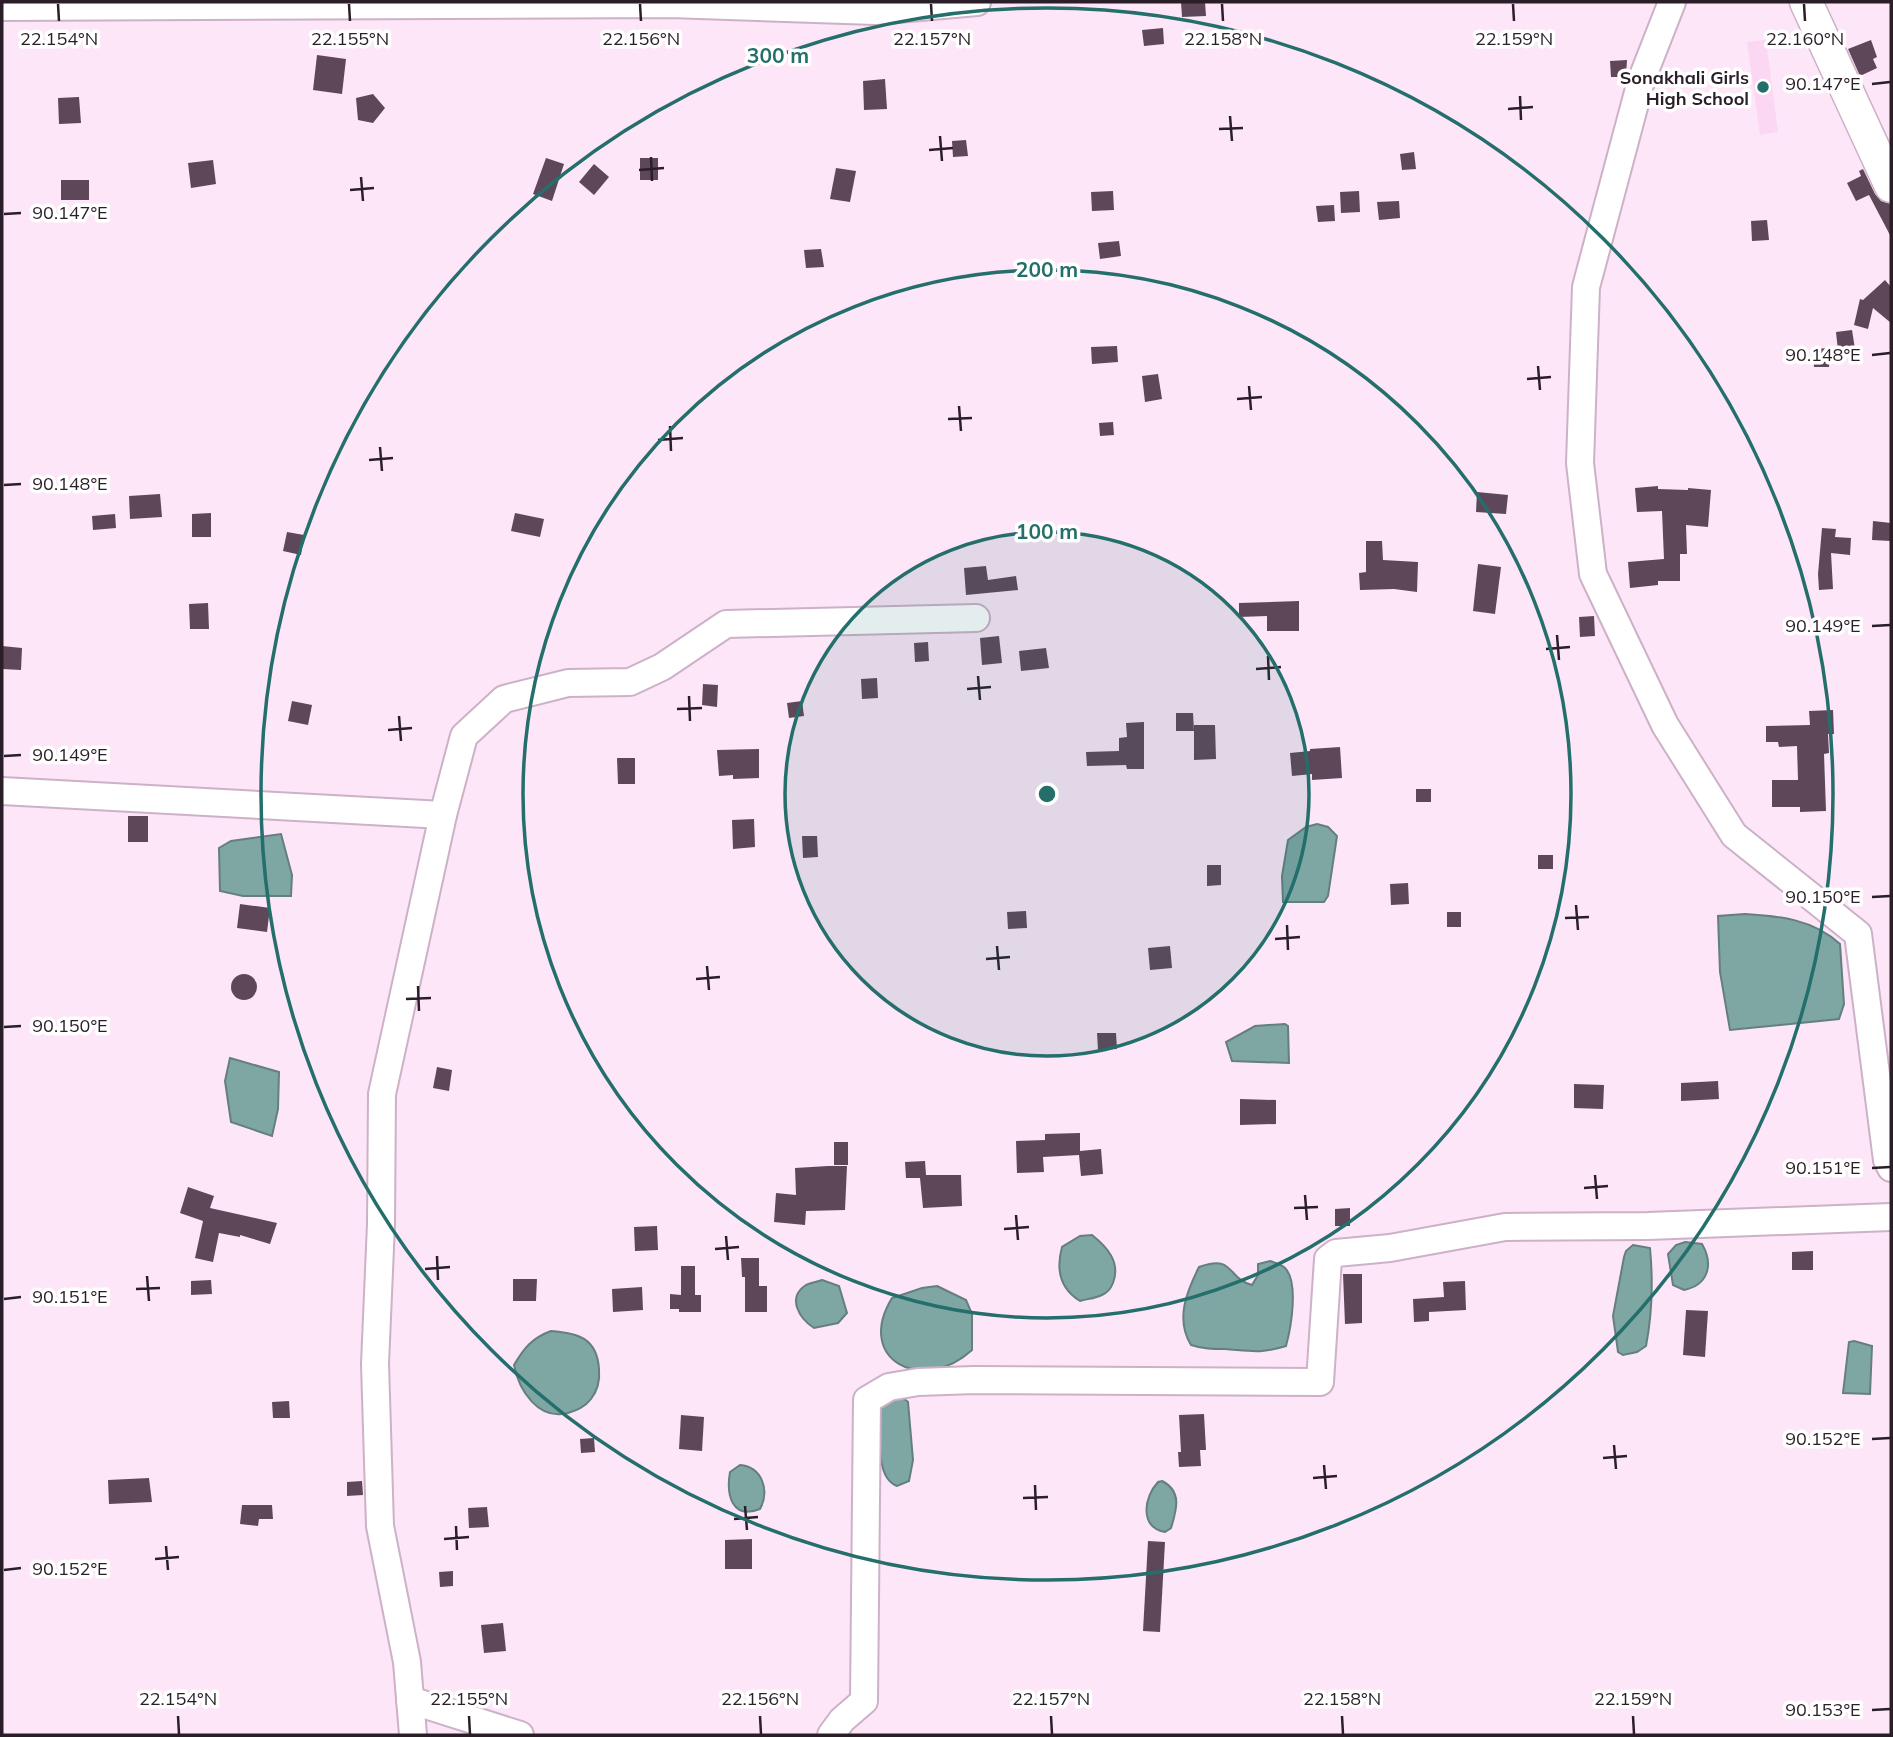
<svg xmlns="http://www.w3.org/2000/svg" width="1893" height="1737" viewBox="0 0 1893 1737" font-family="Mulish,sans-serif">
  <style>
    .built { fill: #fbd7f4 }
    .water { fill: #7ea7a4; stroke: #657e7f; stroke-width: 2 }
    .building { fill: #5f475a }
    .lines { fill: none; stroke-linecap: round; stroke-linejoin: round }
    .minor-casing { stroke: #cdb1c7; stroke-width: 30 }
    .major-casing { stroke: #cdb1c7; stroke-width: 35 }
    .minor { stroke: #fff; stroke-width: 26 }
    .major { stroke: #fff; stroke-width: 32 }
    .ticks { fill: none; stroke: #2a1f28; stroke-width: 2.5 }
    .ring { fill: none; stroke: #246e6b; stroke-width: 3.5 }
    .poi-dot { fill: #246e6b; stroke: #fff; stroke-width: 2.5 }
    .labels { text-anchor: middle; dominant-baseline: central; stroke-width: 7; stroke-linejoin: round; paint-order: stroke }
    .poi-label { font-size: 18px; font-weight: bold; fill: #2a1f28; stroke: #fff; text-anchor: end }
    .ticks-label { font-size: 18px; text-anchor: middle; fill: #2a1f28; stroke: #fff; stroke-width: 7; stroke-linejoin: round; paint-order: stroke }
    .centre { fill: #246e6b; stroke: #fff; stroke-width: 3.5 }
    .ring-label { font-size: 21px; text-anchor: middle; font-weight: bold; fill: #246e6b; stroke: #fff; stroke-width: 7; stroke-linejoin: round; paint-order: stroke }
  </style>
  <rect width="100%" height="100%" fill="#fde6f8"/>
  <path class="built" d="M1766 40 1778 132 1760 135 1747 42Z"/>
  <g class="water">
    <path d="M1317 824 1328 827 1337 836 1328 896 1324 902H1283L1282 876 1288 840 1306 827Z"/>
    <path d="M281 834 292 875 291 896H243L220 891 219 848 231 841Z"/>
    <path d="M1745 914C1779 916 1813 919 1840 944L1844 1004 1839 1019 1730 1030 1720 972 1718 916Z"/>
    <path d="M1285 1024 1288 1026 1289 1063 1232 1061 1226 1042 1255 1026Z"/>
    <path d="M230 1058 279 1072 278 1109 272 1136 231 1122 225 1081Z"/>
    <path d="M1092 1235C1107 1247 1121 1262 1113 1283 1111 1288 1107 1293 1102 1295 1096 1298 1087 1299 1080 1301 1059 1288 1056 1269 1062 1247L1080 1236Z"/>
    <path d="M1685 1242 1702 1244C1714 1265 1708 1285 1684 1290L1673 1285 1668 1254 1676 1245Z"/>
    <path d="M1633 1245 1650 1248C1653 1280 1652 1315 1646 1346L1637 1352 1623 1355 1618 1352 1613 1316 1624 1257 1626 1251Z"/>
    <path d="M1270 1261C1275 1263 1281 1264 1285 1268 1299 1282 1291 1328 1286 1346 1260 1354 1251 1351 1225 1349 1213 1349 1203 1349 1191 1345 1175 1319 1187 1291 1199 1267 1235 1254 1226 1278 1252 1285L1258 1275V1264Z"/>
    <path d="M822 1280 839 1286 847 1313 838 1323 814 1328C800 1319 786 1298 806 1285 810 1283 817 1282 822 1280Z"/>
    <path d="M937 1286 966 1300 972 1314V1350C923 1395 854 1360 892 1298L922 1288Z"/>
    <path d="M551 1331C578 1333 597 1338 599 1369 600 1380 598 1390 591 1399 585 1407 577 1410 568 1413 538 1421 519 1390 514 1365 524 1348 532 1338 551 1331Z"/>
    <path d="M1854 1341 1872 1346 1870 1394 1843 1393 1849 1342Z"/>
    <path d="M902 1397 908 1402 913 1460 909 1481 897 1486C873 1477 882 1430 881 1409L884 1403Z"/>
    <path d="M740 1465C762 1467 770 1490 760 1509 732 1520 726 1495 730 1472Z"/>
    <path d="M1162 1481C1182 1491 1177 1509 1171 1528L1165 1532C1139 1527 1144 1497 1158 1482Z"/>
  </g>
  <g class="building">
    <path d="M1181 2H1205L1206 16 1182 17Z"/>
    <path d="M1163 28 1164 44 1144 46 1142 30Z"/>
    <path d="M1871 40 1877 57 1873 59 1877 68 1860 76 1848 49Z"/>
    <path d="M317 55 346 59 342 94 313 90Z"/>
    <path d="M1627 60 1626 77H1611L1610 61Z"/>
    <path d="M885 79 887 109 864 110 863 81Z"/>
    <path d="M373 94 385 108 373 123 358 120 356 98Z"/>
    <path d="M79 97 81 123 59 124 58 98Z"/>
    <path d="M966 140 968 156 953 157 952 141Z"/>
    <path d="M1414 152 1416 169 1402 170 1400 154Z"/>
    <path d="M546 158 564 164 552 201 533 194Z"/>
    <rect x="640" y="158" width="18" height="22"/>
    <path d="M213 160 216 184 191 188 188 163Z"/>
    <path d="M594 164 609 177 594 195 579 182Z"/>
    <path d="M836 168 856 171 850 202 830 199Z"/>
    <path d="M1863 169 1875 194 1881 201 1891 204V237L1869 195 1856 201 1847 183 1861 176 1859 171Z"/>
    <rect x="61" y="180" width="28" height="20"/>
    <path d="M1113 191 1114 210 1092 211 1091 192Z"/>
    <path d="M1359 191 1360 212 1341 213 1340 192Z"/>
    <path d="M1399 201 1400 218 1379 220 1377 202Z"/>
    <path d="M1334 205 1335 221 1318 222 1316 206Z"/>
    <path d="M1767 220 1769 240 1752 241 1751 221Z"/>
    <path d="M1119 241 1121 256 1100 259 1098 243Z"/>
    <path d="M821 249 824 267 806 268 804 250Z"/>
    <path d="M1885 280 1891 287V323L1873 308 1868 329 1854 325 1860 299 1863 300Z"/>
    <path d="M1852 330 1855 349 1838 351 1836 332Z"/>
    <path d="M1117 346 1118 362 1092 364 1091 347Z"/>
    <path d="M1830 348 1829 367H1814L1813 349Z"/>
    <path d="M1158 374 1162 399 1145 402 1142 376Z"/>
    <path d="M1113 422 1114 435 1100 436 1099 423Z"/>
    <path d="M1658 486V489L1688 490V488L1711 490 1708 527 1686 525 1687 554H1680V581H1658V585L1630 588 1628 562 1664 559 1662 511 1637 512 1635 488Z"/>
    <path d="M1477 492 1508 495 1506 514 1476 512Z"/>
    <path d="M160 494 162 517 130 519 129 496Z"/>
    <path d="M211 513V537H192V514Z"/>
    <path d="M515 513 544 519 540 537 511 531Z"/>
    <path d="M115 514 116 528 93 530 92 516Z"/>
    <path d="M1873 521 1891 523V541L1872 540Z"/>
    <path d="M1822 528 1836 529 1835 537 1851 538 1850 555 1831 553 1833 589 1819 590 1818 574Z"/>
    <path d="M287 532 304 535 301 555 283 551Z"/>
    <path d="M1366 541H1382L1383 560 1418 562 1417 592 1394 589 1360 590 1359 573 1366 572Z"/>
    <path d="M1478 564 1501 567 1495 614 1473 611Z"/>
    <path d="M986 566 988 580 1016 576 1018 590 966 595 964 568Z"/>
    <path d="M1299 601V631H1267V616L1239 617V603Z"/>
    <path d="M208 603 209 629H190L189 604Z"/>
    <path d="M1594 616 1595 636 1580 637 1579 617Z"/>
    <path d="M999 636 1002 663 982 665 980 638Z"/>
    <path d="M928 642 929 661 915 662 914 643Z"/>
    <path d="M2 646 22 648 21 670 2 669Z"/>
    <path d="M1046 648 1049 668 1021 671 1019 651Z"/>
    <path d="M877 678 878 698 862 699 861 679Z"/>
    <path d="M703 684 718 685 717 707 702 705Z"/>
    <path d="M292 701 312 705 308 725 288 721Z"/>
    <path d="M802 701 804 716 789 718 787 703Z"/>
    <path d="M1833 710 1834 734H1828L1829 753 1824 754 1826 811 1800 812V807H1772V780H1798L1797 746 1779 747 1778 742H1766V726L1810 725 1809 711Z"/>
    <path d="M1176 713H1193L1194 731H1176Z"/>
    <path d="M1144 722V769H1127L1126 765 1087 766 1086 752 1119 751V738L1127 737 1126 723Z"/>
    <path d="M1194 725H1215L1216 759 1194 760Z"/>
    <path d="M1340 747 1342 778 1312 780V774L1292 776 1290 753 1310 751V749Z"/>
    <path d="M759 749V778L733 779V775L719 776 717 750Z"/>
    <path d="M617 758H635V784H618Z"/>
    <rect x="1416" y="789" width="15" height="13"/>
    <rect x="128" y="816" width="20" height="26"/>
    <path d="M754 819 755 847 733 849 732 820Z"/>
    <path d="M802 836H817L818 857 803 858Z"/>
    <rect x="1538" y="855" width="15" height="14"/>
    <path d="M1207 865H1221V885L1207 886Z"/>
    <path d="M1408 883 1409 904 1391 905 1390 884Z"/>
    <path d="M240 904 270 908 267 932 237 928Z"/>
    <path d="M1026 911 1027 928 1008 929 1007 912Z"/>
    <rect x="1447" y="912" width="14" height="15"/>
    <path d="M1170 946 1172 968 1150 970 1148 948Z"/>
    <circle cx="244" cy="987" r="13"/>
    <path d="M1097 1033H1116L1117 1049 1098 1050Z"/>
    <path d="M437 1067 452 1070 449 1091 433 1088Z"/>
    <path d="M1718 1081 1719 1099 1681 1101V1083Z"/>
    <path d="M1574 1084 1604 1085 1603 1109 1574 1108Z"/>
    <path d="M1240 1099 1276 1100V1124L1240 1125Z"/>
    <path d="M1080 1133V1151L1101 1149 1103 1174 1081 1176 1079 1155 1043 1157 1044 1172 1017 1173 1016 1141 1045 1140V1134Z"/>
    <rect x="834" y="1142" width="14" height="23"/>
    <path d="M925 1161 926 1175H961L962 1206 923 1208 920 1178H906L905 1162Z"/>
    <path d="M828 1166H847L845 1210 806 1211 805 1225 774 1222 776 1193 796 1195 795 1168Z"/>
    <path d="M188 1187 214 1196 210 1208 277 1223 270 1244 240 1235V1237L219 1233 213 1262 195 1258 203 1221 180 1213Z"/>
    <path d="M1350 1208V1226H1335V1209Z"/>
    <path d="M657 1226 658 1250 635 1251 634 1227Z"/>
    <path d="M1813 1251V1270H1792V1252Z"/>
    <path d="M741 1258H759V1286H767V1312H745V1277H742Z"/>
    <path d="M681 1266H695V1295H701V1312H679V1309H670V1294L681 1295Z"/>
    <path d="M1343 1274H1362V1323L1345 1324Z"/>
    <path d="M513 1279H537L536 1301H513Z"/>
    <path d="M211 1280 212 1294 191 1295V1281Z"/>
    <path d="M1465 1281 1466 1310 1429 1312V1321L1414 1322 1413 1299 1444 1297 1443 1282Z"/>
    <path d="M642 1287 643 1310 613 1312 612 1289Z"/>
    <path d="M1686 1310 1708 1311 1705 1357 1683 1355Z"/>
    <path d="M289 1401 290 1418H273L272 1402Z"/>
    <path d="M1204 1414 1206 1450H1200L1201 1466 1179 1467 1178 1452H1181L1179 1415Z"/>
    <path d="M681 1415 704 1417 702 1451 679 1449Z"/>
    <path d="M594 1438 595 1452 581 1453 580 1439Z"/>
    <path d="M149 1478 152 1502 109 1504 108 1480Z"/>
    <path d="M362 1481 363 1495 347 1496V1482Z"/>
    <path d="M242 1505H272L273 1519H259L258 1526 240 1524Z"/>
    <path d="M487 1507 489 1527 469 1528 468 1508Z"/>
    <path d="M752 1539V1569H725V1540Z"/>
    <path d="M1148 1541 1165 1542 1160 1632 1143 1631Z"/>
    <path d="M453 1571V1586L440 1587 439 1572Z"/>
    <path d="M503 1623 506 1651 484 1653 481 1625Z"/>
  </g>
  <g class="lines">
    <defs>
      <g id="minor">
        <path d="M1672 2 1641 81 1586 287 1580 463 1593 574 1665 725 1734 835 1858 934 1887 1160 1891 1168"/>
        <path d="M2 7 670 4 875 11 977 2"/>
        <path d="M2 791 443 815"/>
        <path d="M410 1700 520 1735"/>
        <path d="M413 1735 407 1662 380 1526 375 1364 381 1224 382 1094 443 815 464 736 504 699 568 683 630 682 662 667 726 624 976 618"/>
        <path d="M831 1735 842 1720 864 1701 867 1400 889 1387 918 1382 974 1380 1320 1382 1328 1259 1336 1253 1390 1248 1505 1227 1648 1226 1891 1217"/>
      </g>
      <path id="major" d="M1806 2 1891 186"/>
    </defs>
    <use href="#minor" class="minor-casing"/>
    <use href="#major" class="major-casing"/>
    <use href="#minor" class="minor"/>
    <use href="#major" class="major"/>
  </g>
  <path class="ticks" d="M58 4 59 21M349 4 350 21M640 4 641 21M931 4 932 21M1222 4 1223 21M1513 4 1514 21M1804 4 1805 21M1872 84 1890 82M1520 96 1521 120M1508 109 1533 107M1230 116 1232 141M1219 129 1243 128M940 136 942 161M929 150 953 148M651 157 652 181M639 170 664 168M361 177 363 201M350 190 374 188M4 214 21 213M1872 355 1890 353M1538 366 1540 390M1527 379 1551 377M1249 386 1251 410M1237 399 1262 397M959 406 961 431M948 419 972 418M670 426 671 451M658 440 683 438M380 447 382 471M369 460 393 458M4 485 21 484M1872 626 1890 625M1557 635 1559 660M1546 649 1570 647M1268 656 1269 680M1256 669 1281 667M978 676 980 700M967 689 991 687M689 696 690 721M677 709 702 708M399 716 401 741M388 730 412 728M4 756 21 755M1872 897 1890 896M1576 905 1578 930M1565 918 1589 917M1287 925 1288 950M1275 939 1300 937M997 946 999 970M986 959 1010 957M707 966 709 990M696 979 720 977M418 986 419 1011M406 999 431 998M4 1027 21 1026M1872 1168 1890 1167M1595 1175 1597 1199M1584 1188 1608 1186M1305 1195 1307 1220M1294 1208 1318 1207M1016 1215 1018 1240M1004 1229 1029 1227M726 1236 728 1260M715 1249 739 1247M437 1256 438 1280M425 1269 450 1267M147 1276 149 1301M136 1289 160 1288M4 1299 21 1297M1872 1439 1890 1438M1614 1445 1616 1469M1603 1458 1627 1456M1324 1465 1326 1489M1313 1478 1337 1476M1035 1485 1036 1510M1023 1498 1048 1497M745 1506 747 1530M734 1519 758 1517M456 1526 457 1550M444 1539 469 1537M166 1546 168 1570M155 1559 179 1557M4 1570 21 1568M1872 1710 1890 1709M178 1716 179 1734M469 1716 470 1734M760 1716 761 1734M1051 1716 1052 1734M1342 1716 1343 1734M1633 1716 1634 1734"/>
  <circle cx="1047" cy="794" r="262" fill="#246e6b" fill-opacity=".12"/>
  <g class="ring">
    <circle cx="1047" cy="794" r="262"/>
    <circle cx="1047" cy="794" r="524"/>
    <circle cx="1047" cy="794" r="786"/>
  </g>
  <circle class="poi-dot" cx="1763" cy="87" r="7"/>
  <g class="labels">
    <g class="poi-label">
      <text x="1749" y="77">Sonakhali Girls<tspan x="1749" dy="21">High School</tspan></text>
    </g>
  </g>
  <g class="ticks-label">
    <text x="59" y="45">22.154°N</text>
    <text x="350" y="45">22.155°N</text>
    <text x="641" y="45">22.156°N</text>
    <text x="932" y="45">22.157°N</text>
    <text x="1223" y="45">22.158°N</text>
    <text x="1514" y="45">22.159°N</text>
    <text x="1805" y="45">22.160°N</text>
    <text x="1823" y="90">90.147°E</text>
    <text x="70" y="219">90.147°E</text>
    <text x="1823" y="361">90.148°E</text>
    <text x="70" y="490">90.148°E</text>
    <text x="1823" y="632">90.149°E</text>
    <text x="70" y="761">90.149°E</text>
    <text x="1823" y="903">90.150°E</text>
    <text x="70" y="1032">90.150°E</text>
    <text x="1823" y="1174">90.151°E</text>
    <text x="70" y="1303">90.151°E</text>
    <text x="1823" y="1445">90.152°E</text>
    <text x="70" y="1575">90.152°E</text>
    <text x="178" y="1705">22.154°N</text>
    <text x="469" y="1705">22.155°N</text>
    <text x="760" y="1705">22.156°N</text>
    <text x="1051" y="1705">22.157°N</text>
    <text x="1342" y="1705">22.158°N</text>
    <text x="1633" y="1705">22.159°N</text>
    <text x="1823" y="1716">90.153°E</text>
  </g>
  <circle cx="1047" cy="794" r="10" class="centre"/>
  <g class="ring-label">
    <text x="778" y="63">300 m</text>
    <text x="1047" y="277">200 m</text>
    <text x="1047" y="539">100 m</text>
  </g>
  <rect width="1893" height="1737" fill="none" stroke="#2a1f28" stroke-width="7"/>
</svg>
